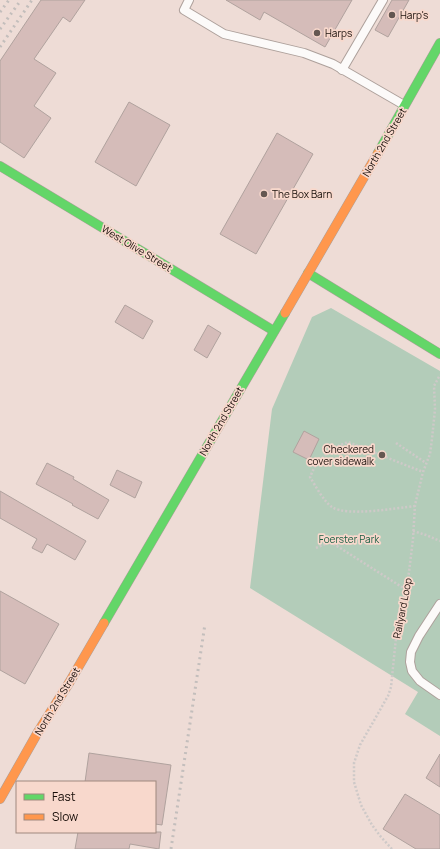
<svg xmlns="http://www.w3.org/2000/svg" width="440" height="849" viewBox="0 0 440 849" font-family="Manrope,sans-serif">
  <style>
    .park { fill: #b3ccb9 }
    .building { fill: #d5bcb9; stroke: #b0a29e }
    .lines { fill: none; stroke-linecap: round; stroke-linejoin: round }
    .lane-casing { stroke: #ada09b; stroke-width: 10 }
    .fast-casing { stroke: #ada09b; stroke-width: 10 }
    .slow-casing { stroke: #ada09b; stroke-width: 10 }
    .path { stroke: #cec9c8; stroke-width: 2.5; stroke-dasharray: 2 2; stroke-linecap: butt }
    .lane { stroke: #fcfaf9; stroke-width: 8 }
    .fast { stroke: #63d668; stroke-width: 9 }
    .slow { stroke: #ff974d; stroke-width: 9 }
    .rail { stroke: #c3bebc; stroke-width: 3; stroke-dasharray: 2 4; stroke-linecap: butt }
    .poi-dot { fill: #645751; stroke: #f8d8cc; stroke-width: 1.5 }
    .labels { text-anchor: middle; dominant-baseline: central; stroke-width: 3.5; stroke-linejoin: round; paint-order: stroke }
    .poi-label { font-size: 10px; fill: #190f0a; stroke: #f8d8cc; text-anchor: start }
    .street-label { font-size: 10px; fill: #190f0a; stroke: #f8d8cc }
    .park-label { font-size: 10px; fill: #195e43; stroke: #f8d8cc }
  </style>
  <rect width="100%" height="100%" fill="#eedcd6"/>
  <path class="park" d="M331 308 440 371V736L405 714 418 692 250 588 272 409 312 317Z"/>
  <g class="building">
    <path d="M41 0H85L70 22 63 17 34 59 56 73 34 106 51 118 24 158 0 142V61Z"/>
    <path d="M226 0H352L325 47 264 12 260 20Z"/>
    <path d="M392 0H409L388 37 375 30Z"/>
    <path d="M129 102 170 125 136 186 95 162Z"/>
    <path d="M277 133 313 154 256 254 220 234Z"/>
    <path d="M125 305 153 321 143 339 115 322Z"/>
    <path d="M208 325 221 333 207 358 194 350Z"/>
    <path d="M304 431 319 439 309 460 293 452Z"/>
    <path d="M47 463 74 477 73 479 109 500 98 519 72 505 73 504 36 484Z"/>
    <path d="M117 470 142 482 135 498 110 485Z"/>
    <path d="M0 491 86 541 75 560 47 544 42 553 32 548 37 539 0 518Z"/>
    <path d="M0 591 59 624 25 684 0 670Z"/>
    <path d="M89 753 171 765 162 825 155 824V782H85Z"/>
    <path d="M440 754V787L426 778Z"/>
    <path d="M405 794 440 815V849H416L383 829Z"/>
    <path d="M78 832H161L159 849 130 844 129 849H75Z"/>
  </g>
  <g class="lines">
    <defs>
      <g id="lane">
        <path d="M189 0 184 10 224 34 304 53 333 64 404 105"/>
        <path d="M342 70 383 0"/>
        <path d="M440 604 419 636 411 652 410 662 412 671 420 681 440 695"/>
      </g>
      <g id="fast">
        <path d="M378 153 440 43"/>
        <path d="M0 166 274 331"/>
        <path d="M308 273 440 354"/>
        <path d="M104 623 285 313"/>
      </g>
      <g id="slow">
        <path d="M285 313 378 153"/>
        <path d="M0 799 38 732 69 683 104 623"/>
      </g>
    </defs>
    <use href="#lane" class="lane-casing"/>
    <use href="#fast" class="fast-casing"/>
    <use href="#slow" class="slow-casing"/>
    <g class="path">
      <path d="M396 443 426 463"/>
      <path d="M415 506C396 508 347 517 332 507 324 502 315 485 310 477L315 466 331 449 348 442 423 472"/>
      <path d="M413 531 426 535 440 541"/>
      <path d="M316 548 325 544 329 541 405 589"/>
      <path d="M392 849 381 837 372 825 361 805 354 782V763L360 745 388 696 391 687 398 618 408 580 413 539 415 505 423 472 430 454 432 439 435 409 434 386 440 375"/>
    </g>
    <use href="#lane" class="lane"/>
    <use href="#fast" class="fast"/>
    <use href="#slow" class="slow"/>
    <g class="rail">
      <path d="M0 12 9 0"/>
      <path d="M0 29 21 0"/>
      <path d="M0 47 32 0"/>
      <path d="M171 849 205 624"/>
    </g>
  </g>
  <g class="poi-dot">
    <circle cx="392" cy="15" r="4"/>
    <circle cx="317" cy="33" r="4"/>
    <circle cx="264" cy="194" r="4"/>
    <circle cx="382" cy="455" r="4"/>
  </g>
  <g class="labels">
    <g class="poi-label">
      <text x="400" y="15">Harp's</text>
      <text x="325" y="33">Harps</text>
      <text x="272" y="194">The Box Barn</text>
      <text x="374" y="449" text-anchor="end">Checkered<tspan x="374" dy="12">cover sidewalk</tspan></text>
    </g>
    <g class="street-label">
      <text transform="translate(384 142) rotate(-60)">North 2nd Street</text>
      <text transform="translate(137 248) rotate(31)">West Olive Street</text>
      <text transform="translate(221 421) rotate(-60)">North 2nd Street</text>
      <text transform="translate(402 608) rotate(-79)">Railyard Loop</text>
      <text transform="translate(57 701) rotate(-59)">North 2nd Street</text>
    </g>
    <g class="park-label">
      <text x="349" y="539">Foerster Park</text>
    </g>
  </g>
  <rect x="16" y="781" width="140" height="52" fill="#f8d8cc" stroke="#9f887e"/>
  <rect x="24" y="794" width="20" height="6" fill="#63d668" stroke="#9f887e"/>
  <text x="52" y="801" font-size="12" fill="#190f0a">Fast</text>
  <rect x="24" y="814" width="20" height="6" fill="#ff974d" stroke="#9f887e"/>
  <text x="52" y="821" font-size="12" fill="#190f0a">Slow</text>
</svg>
